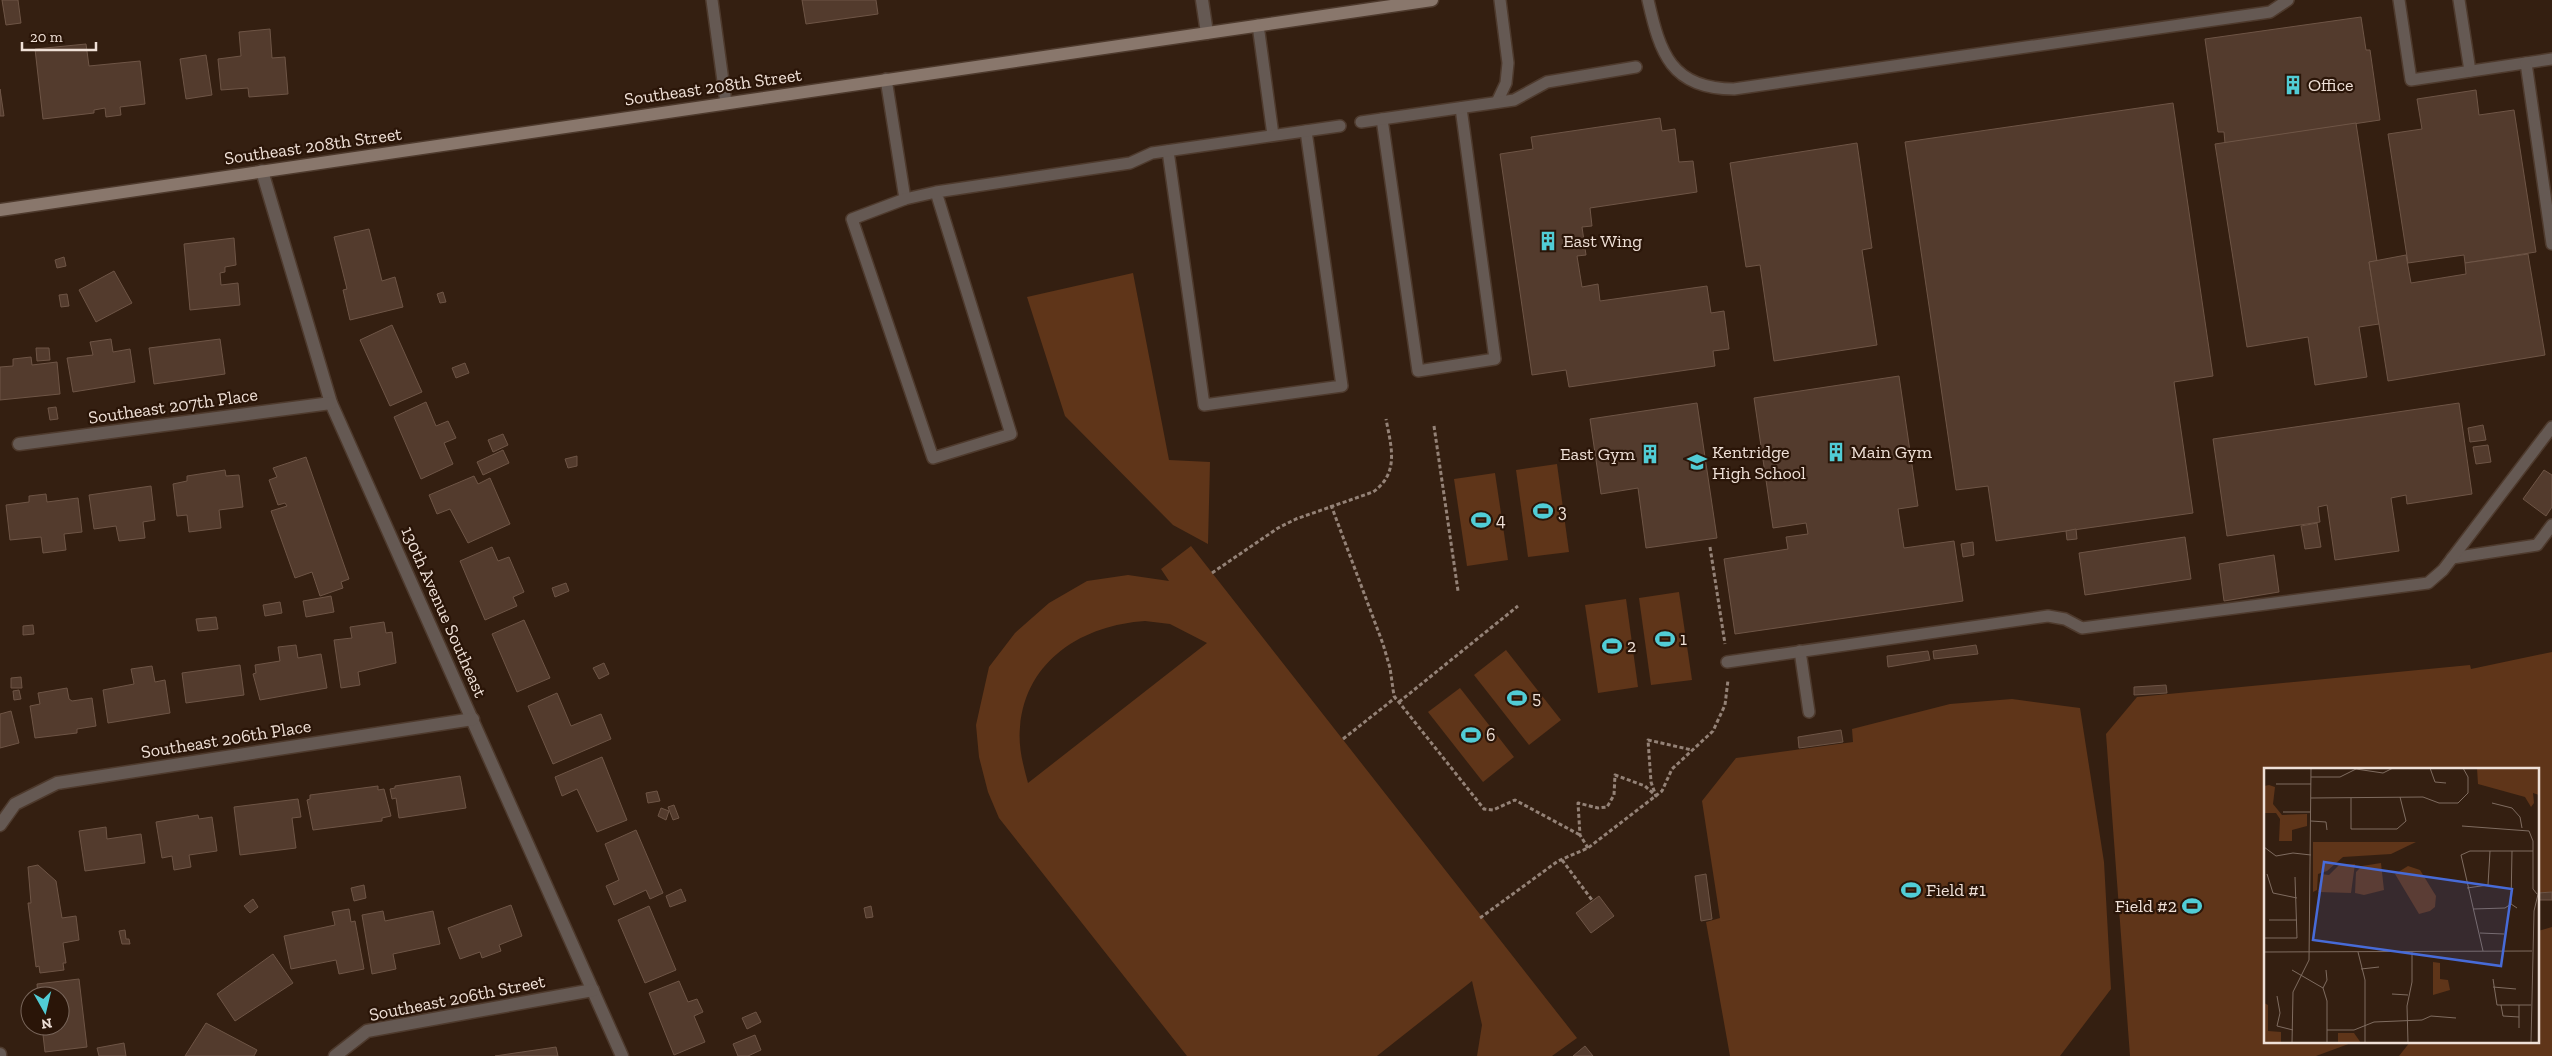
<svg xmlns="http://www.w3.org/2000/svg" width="2552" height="1056" viewBox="0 0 2552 1056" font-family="'Zilla Slab',serif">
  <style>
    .green { fill: #5f3519; fill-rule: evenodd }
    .building { fill: #533b2d; stroke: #6e5546 }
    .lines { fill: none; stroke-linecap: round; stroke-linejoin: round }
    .service-casing { stroke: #4e3a2d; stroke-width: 14 }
    .minor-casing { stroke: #4e3a2d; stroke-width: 15 }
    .secondary-casing { stroke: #4e3a2d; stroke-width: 15 }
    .path { stroke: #948277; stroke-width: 3; stroke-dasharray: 4 2.5; stroke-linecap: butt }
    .service { stroke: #655953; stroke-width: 11 }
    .minor { stroke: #655953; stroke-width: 12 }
    .secondary { stroke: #89776c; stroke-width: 12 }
    .labels { text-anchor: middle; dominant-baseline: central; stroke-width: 4.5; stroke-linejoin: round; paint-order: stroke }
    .poi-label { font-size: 18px; fill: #efe0d7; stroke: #2a1508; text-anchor: start }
    .street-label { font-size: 18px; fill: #efe0d7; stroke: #2a1508 }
    .inset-road { fill: none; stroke: #7f6c60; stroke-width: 1 }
    .view { fill: #476bd8; fill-opacity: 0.15; stroke: #476bd8; stroke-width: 2.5 }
    .inset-edge { fill: none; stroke: #efe0d7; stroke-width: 2.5 }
  </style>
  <rect width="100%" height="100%" fill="#341f11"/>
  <g class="green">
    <path d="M1133 273 1169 460 1210 462 1208 544 1173 525 1065 416 1027 297Z"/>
    <path d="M1557 464 1569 552 1528 557 1516 470Z"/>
    <path d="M1495 473 1508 560 1467 566 1454 479Z"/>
    <path d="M1191 546 1577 1038 1552 1056H1477L1482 1025 1472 981 1377 1056H1187L999 818 988 792 979 757 976 725 989 667 1015 633 1049 603 1087 581 1128 575 1169 581 1161 569ZM1145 621 1170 624 1207 643 1028 783C1023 765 1018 746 1020 727 1026 659 1084 625 1145 621Z"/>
    <path d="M1679 592 1692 680 1651 685 1639 598Z"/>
    <path d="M1626 599 1638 687 1598 693 1585 605Z"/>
    <path d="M1506 650 1561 720 1529 745 1474 675Z"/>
    <path d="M2552 652V892L2538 893V770H2266V1042H2354L2316 1056H2130L2106 734 2137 697 2470 665 2471 669Z"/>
    <path d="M1460 688 1514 757 1483 782 1428 712Z"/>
    <path d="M2012 699 2080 708 2104 862 2111 989 2060 1056H1730L1706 922 1720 918 1702 801 1736 758 1853 742 1852 729 1950 704Z"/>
    <path d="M2552 927V1056H2399L2410 1042H2538V931Z"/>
  </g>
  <g class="building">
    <path d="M2 0H18L21 23 6 25Z"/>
    <path d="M802 0H876L878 14 806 24Z"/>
    <path d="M2361 17 2366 50H2370L2380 120 2225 143 2224 132H2218L2205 39Z"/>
    <path d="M270 29 272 58 285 57 288 94 249 97 248 88 221 90 218 59 241 56 239 32Z"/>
    <path d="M86 44 89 66 140 61 145 104 120 107 121 115 106 117 105 108 94 110V113L43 119 35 49Z"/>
    <path d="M206 55 212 95 186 99 180 59Z"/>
    <path d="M0 89 4 116H0Z"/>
    <path d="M2476 90 2479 115 2514 110 2536 252 2465 263 2464 255 2408 263 2388 134 2422 129 2417 99Z"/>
    <path d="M2173 103 2213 376 2174 382 2193 513 1996 541 1988 486 1956 490 1905 142Z"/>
    <path d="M1660 118 1662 131 1675 129 1679 162 1693 161 1697 192 1590 208 1592 226 1582 227 1586 255 1577 256 1582 287 1598 284 1600 301 1707 286 1711 313 1724 311 1729 349 1713 351 1715 366 1569 387 1566 370 1532 375 1500 154 1533 149 1531 137Z"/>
    <path d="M2356 123 2377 261 2369 262 2379 324 2359 327 2367 377 2315 385 2308 337 2247 347 2215 144Z"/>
    <path d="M1857 143 1872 248 1862 250 1877 345 1774 361 1760 265 1746 267 1730 163Z"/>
    <path d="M369 229 382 281 395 277 403 307 350 320 343 290 347 289 334 237Z"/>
    <path d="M234 238 236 265 225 267V272L220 273 221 285 238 283 240 305 190 310 184 244Z"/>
    <path d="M2528 254 2545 355 2388 381 2369 262 2406 255 2411 283 2466 274 2465 263Z"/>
    <path d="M64 257 66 266 57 268 55 260Z"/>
    <path d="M114 271 132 303 96 322 79 290Z"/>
    <path d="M443 292 446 302 440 303 437 294Z"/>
    <path d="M67 294 69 306 61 307 59 295Z"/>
    <path d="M392 325 422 392 390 406 360 340Z"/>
    <path d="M111 339 113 352 130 349 135 382 73 392 67 358 93 355 90 342Z"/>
    <path d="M220 339 225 374 154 384 149 348Z"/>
    <path d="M36 348H49L50 360 37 361Z"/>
    <path d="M31 357 32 365 57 362 60 394 0 400V367L13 366V359Z"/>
    <path d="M465 363 469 373 456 378 452 368Z"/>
    <path d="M1899 376 1918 506 1898 509 1904 548 1954 541 1963 601 1735 634 1724 559 1788 549 1786 537 1808 534 1806 523 1773 528 1754 398Z"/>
    <path d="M426 402 436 426 448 421 456 438 444 443 453 464 421 479 394 417Z"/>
    <path d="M1697 403 1717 538 1646 548 1638 488 1601 494 1590 419Z"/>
    <path d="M2459 403 2472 494 2407 504 2406 495 2391 498 2399 551 2335 560 2327 505 2318 507 2320 522 2227 536 2213 439Z"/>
    <path d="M56 407 58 419 50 420 48 408Z"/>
    <path d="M2483 425 2486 440 2470 442 2468 428Z"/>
    <path d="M503 434 508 445 493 452 488 440Z"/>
    <path d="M2488 445 2491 462 2476 464 2473 447Z"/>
    <path d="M503 450 509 463 483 475 477 462Z"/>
    <path d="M577 456V466L568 468 565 459Z"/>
    <path d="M306 457 349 579 341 582 343 588 320 596 312 572 295 578 271 511 287 506 285 503 278 505 269 480 277 477 273 468Z"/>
    <path d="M225 470 226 476 239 475 243 507 219 510 221 528 189 532 187 515 177 516 173 484 187 481V476Z"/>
    <path d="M2544 470 2552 475V507L2546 516 2523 499Z"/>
    <path d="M474 476 478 484 490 478 510 524 468 543 450 509 437 514 429 495Z"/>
    <path d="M151 486 155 520 143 522 145 538 119 541 116 526 94 529 89 495Z"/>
    <path d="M46 494 47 502 78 498 82 532 64 534 66 550 43 553 41 537 10 540 6 505 29 502V496Z"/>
    <path d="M2317 523 2321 547 2305 549 2301 526Z"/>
    <path d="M2076 529 2077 539 2067 540 2066 531Z"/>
    <path d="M2185 537 2191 579 2085 595 2079 553Z"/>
    <path d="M1973 542 1974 555 1963 557 1961 544Z"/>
    <path d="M492 547 498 561 509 557 524 592 513 597 517 606 485 620 460 561Z"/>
    <path d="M2274 555 2279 592 2224 601 2219 564Z"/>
    <path d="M566 583 569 591 555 597 552 588Z"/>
    <path d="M331 596 334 612 306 617 303 601Z"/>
    <path d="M280 602 282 613 265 616 263 605Z"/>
    <path d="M216 617 218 629 198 631 196 619Z"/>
    <path d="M524 620 550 678 517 692 492 634Z"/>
    <path d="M384 622 386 633 392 632 396 663 358 672 360 685 341 688 334 640 352 638 350 627Z"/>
    <path d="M33 625 34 634 23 635V626Z"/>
    <path d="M296 645 298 658 321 654 327 688 260 700 253 674 256 673 255 665 280 661 278 647Z"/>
    <path d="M1976 645 1978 654 1934 659 1933 651Z"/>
    <path d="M1928 651 1930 660 1888 667 1887 656Z"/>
    <path d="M604 663 609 674 599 679 593 668Z"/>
    <path d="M240 665 244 695 186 703 182 673Z"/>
    <path d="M152 666 155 682 165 680 170 713 108 723 103 690 134 684 131 669Z"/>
    <path d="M21 677 22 688H11V678Z"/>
    <path d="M2166 685 2167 693 2134 695V687Z"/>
    <path d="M67 688 69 699 72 701 92 698 96 726 77 729V733L35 738 30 706 40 704 38 693Z"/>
    <path d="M19 690 21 699 14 700 13 691Z"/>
    <path d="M557 693 571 726 601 714 611 739 553 764 528 706Z"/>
    <path d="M11 711 19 743 0 748V714Z"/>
    <path d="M1841 730 1843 742 1799 748 1798 737Z"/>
    <path d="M602 757 627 820 597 832 577 789 562 796 555 777Z"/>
    <path d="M460 776 466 808 399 818 396 798 392 799 390 789 395 788V786Z"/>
    <path d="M378 786V790L384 789 391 816 382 818V821L313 830 307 800 310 799V795Z"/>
    <path d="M657 791 660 801 648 803 646 793Z"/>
    <path d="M298 799 301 817 292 818 296 848 240 855 234 807Z"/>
    <path d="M674 805 679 818 673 820 668 807Z"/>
    <path d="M661 808 669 811 666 820 658 816Z"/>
    <path d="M198 815 199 819 212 817 217 851 189 855 191 867 174 870 172 856 162 858 156 822Z"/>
    <path d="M106 827 107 839 141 834 145 863 85 871 79 831Z"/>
    <path d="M636 830 663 893 650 899 646 890 614 905 606 886 619 880 605 844Z"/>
    <path d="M38 865 56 881 62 918 76 916 79 940 63 943 66 963H63L64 970 40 973 39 966 36 967 28 903H31L28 867Z"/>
    <path d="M1706 874 1712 919 1701 921 1695 876Z"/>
    <path d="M364 885 366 898 354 901 351 888Z"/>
    <path d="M681 889 686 901 670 907 666 896Z"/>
    <path d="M2552 892V900H2538V893Z"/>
    <path d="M1599 896 1614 916 1591 933 1576 913Z"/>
    <path d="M253 899 258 907 250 913 244 906Z"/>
    <path d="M511 905 522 936 499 945 501 951 482 958 480 952 460 959 448 928Z"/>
    <path d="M649 906 676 970 645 983 618 920Z"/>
    <path d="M871 906 873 917 866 918 864 908Z"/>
    <path d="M349 909 351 922 355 921 364 969 339 974 336 960 291 969 284 936 335 925 332 912Z"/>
    <path d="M383 911 385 921 433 911 440 944 393 954 396 969 372 974 362 915Z"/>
    <path d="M125 930 126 939H129L130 944H122L119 931Z"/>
    <path d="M273 954 293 983 235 1021 217 994Z"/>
    <path d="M79 979 87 1047 45 1052 42 1026H60V996H38L37 984Z"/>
    <path d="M679 981 688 1002 697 999 703 1012 694 1016 705 1042 674 1055 649 993Z"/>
    <path d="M756 1012 761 1022 747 1029 742 1018Z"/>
    <path d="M206 1023 257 1050 254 1056H185Z"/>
    <path d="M755 1035 761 1050 748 1056H738L733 1044Z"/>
    <path d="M124 1043 126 1056H99L97 1048Z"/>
    <path d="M1585 1046 1593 1056H1573Z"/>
    <path d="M556 1047 558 1056H495Z"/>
  </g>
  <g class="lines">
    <defs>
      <g id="service">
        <path d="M712 0 726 103"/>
        <path d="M1648 0C1660 53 1671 89 1734 89L2270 12 2288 0"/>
        <path d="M2399 0 2411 80 2552 59"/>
        <path d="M2459 0 2470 71"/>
        <path d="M1258 25 1273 135"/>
        <path d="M2526 63 2552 244"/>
        <path d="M886 79 905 199"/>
        <path d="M1497 102 1506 83 1508 63 1500 0"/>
        <path d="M1382 119 1418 371 1495 359 1461 108"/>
        <path d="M1361 122 1514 100 1547 82 1636 67"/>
        <path d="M1168 151 1204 405 1342 386 1306 131"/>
        <path d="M936 192 1011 434 933 458 852 219 905 199 936 192 1130 163 1152 153 1340 126"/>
        <path d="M2452 558 2537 545 2552 525"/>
        <path d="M1800 651 1809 712"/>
        <path d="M1727 662 2048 616 2065 619 2082 628 2428 583 2443 570 2552 427"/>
      </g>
      <g id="minor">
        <path d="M1202 0 1207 33"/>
        <path d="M262 171 331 403 622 1056"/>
        <path d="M19 444 331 403"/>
        <path d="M0 825 15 804 57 783 473 719"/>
        <path d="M0 1054V1056"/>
        <path d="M335 1056 367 1031 593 990"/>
      </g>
      <path id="secondary" d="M0 210 1432 0"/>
    </defs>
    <use href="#service" class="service-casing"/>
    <use href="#minor" class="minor-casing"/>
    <use href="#secondary" class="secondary-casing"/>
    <g class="path">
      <path d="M1434 426 1458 591"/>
      <path d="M1331 505 1383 644 1390 668 1394 696 1484 809 1493 810 1515 800 1580 835"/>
      <path d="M1710 547 1725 644"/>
      <path d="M1212 573 1278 528 1296 519 1373 492C1400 473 1391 446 1386 419"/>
      <path d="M1399 702 1518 606"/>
      <path d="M1343 739 1395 698"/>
      <path d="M1588 848 1580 835 1578 803 1598 808 1607 807 1614 795 1615 775 1645 786 1656 796 1651 782 1648 740 1692 750"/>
      <path d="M1562 860 1592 900"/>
      <path d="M1480 918 1558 861 1588 848 1662 791 1672 769 1713 731 1725 705 1728 680"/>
    </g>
    <use href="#service" class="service"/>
    <use href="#minor" class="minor"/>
    <use href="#secondary" class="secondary"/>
  </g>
  <defs>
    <symbol id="building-bare" viewBox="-9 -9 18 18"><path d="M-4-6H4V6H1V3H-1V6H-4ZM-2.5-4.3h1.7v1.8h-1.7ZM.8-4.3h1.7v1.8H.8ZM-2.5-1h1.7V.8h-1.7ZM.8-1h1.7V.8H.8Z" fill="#51ccd5" stroke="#2a1508" stroke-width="2.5" paint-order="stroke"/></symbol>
    <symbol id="school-bare" viewBox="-9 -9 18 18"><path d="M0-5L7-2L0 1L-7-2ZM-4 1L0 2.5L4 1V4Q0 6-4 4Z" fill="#51ccd5" stroke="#2a1508" stroke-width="2.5" paint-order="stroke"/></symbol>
    <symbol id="stadium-bare" viewBox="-9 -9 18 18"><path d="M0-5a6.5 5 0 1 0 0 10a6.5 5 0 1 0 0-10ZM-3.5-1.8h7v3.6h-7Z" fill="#51ccd5" stroke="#2a1508" stroke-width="2.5" paint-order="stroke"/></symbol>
  </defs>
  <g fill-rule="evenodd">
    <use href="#building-bare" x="2279" y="71" width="28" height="28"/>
    <use href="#building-bare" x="1534" y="227" width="28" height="28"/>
    <use href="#building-bare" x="1822" y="438" width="28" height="28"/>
    <use href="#building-bare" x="1636" y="440" width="28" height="28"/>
    <use href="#school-bare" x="1683" y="448" width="28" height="28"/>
    <use href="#stadium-bare" x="1529" y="497" width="28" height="28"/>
    <use href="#stadium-bare" x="1467" y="506" width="28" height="28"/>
    <use href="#stadium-bare" x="1651" y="625" width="28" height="28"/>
    <use href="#stadium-bare" x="1598" y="632" width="28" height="28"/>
    <use href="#stadium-bare" x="1503" y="684" width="28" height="28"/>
    <use href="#stadium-bare" x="1457" y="721" width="28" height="28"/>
    <use href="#stadium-bare" x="1897" y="876" width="28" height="28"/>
    <use href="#stadium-bare" x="2178" y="892" width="28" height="28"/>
  </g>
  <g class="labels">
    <g class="poi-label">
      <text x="2308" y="85">Office</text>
      <text x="1563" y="241">East Wing</text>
      <text x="1712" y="452">Kentridge<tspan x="1712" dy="21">High School</tspan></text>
      <text x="1851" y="452">Main Gym</text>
      <text x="1635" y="454" text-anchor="end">East Gym</text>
      <text x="1558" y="511">3</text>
      <text x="1496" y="520">4</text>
      <text x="1680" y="639">1</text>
      <text x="1627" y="646">2</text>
      <text x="1532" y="698">5</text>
      <text x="1486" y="735">6</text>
      <text x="1926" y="890">Field #1</text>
      <text x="2177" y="906" text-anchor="end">Field #2</text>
    </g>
    <g class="street-label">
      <text transform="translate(713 87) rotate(-8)">Southeast 208th Street</text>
      <text transform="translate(313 146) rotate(-8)">Southeast 208th Street</text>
      <text transform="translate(173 406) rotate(-8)">Southeast 207th Place</text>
      <text transform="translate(444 612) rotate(66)">130th Avenue Southeast</text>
      <text transform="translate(226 739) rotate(-9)">Southeast 206th Place</text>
      <text transform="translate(457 998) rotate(-11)">Southeast 206th Street</text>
    </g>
  </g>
  <g transform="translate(2264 768)">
    <rect width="275" height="275" fill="#341f11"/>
    <path d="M213 0H275V27L269 25 270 35 267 39 261 29 214 16ZM5 17 11 19 9 36 18 47 43 46V58L28 62V73H15L16 51 12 45H0V18ZM49 74H152L127 86 79 89 63 103 54 106 53 122 49 124ZM117 95 120 122 100 127 91 125 92 104 98 98ZM91 96 87 125 54 124 57 106 65 107 75 97ZM144 98 156 102 172 128 171 139 166 143 155 146 131 106ZM169 194 176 195V211L184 212 186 222 169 227ZM0 235 4 237V263L17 264V275H0ZM74 265H90L97 275H74Z" fill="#5f3519"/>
    <path class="inset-road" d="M166 0 171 14 182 15M47 9H76L92 1 119 5 129 0M12 16H47M47 30 159 29 175 35H194L204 25V9L199 0M87 30V61H133L142 53 136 29M228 35 248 40 256 49 258 60M19 44H47M47 53 62 54 63 62M198 58 265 63 269 73V121L273 126M0 79 12 88 29 85 47 87M197 87 219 183M197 87 206 83H269M3 106 9 125 33 130M203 120 224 117 226 83M247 136 248 83M209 141 241 140 247 136 253 140M5 152H33M216 165 240 166M0 170H33L31 109M0 184 268 183M94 184 101 212V275M97 201 115 199M28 202 59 220M62 202 63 212 59 220 63 233V275M229 211 233 237H267M229 219 252 221M128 226 144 227M13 228 16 245 13 258 29 262M237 237 239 248 255 249M255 237V260M63 262H90L110 254 158 252 167 248 192 250M28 275 29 224 45 192 47 0M144 275 143 238 148 214V184M267 275 270 143 275 122"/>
    <path class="view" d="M60 94 248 121 237 198 49 172Z"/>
    <rect width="275" height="275" class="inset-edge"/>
  </g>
  <g transform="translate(45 1011) rotate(172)"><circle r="24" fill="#2a1508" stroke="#79665b"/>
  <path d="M0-4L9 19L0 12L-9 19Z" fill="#51ccd5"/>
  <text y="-8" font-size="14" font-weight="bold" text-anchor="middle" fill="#efe0d7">N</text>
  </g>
  <path d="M22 42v8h74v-8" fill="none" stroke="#efe0d7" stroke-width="2.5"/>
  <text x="30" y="42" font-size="15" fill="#efe0d7" stroke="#2a1508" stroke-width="4" paint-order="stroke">20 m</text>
</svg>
